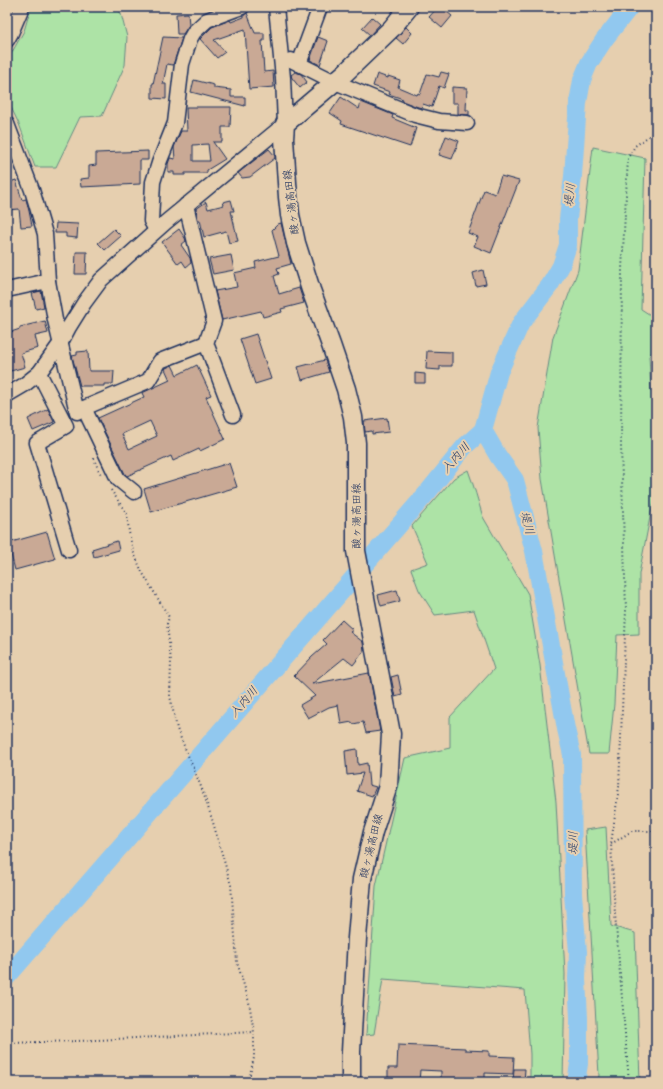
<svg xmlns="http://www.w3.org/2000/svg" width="663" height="1089" viewBox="0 0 663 1089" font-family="'Balsamiq Sans','Klee One',sans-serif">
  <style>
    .green { fill: #ade3a6; stroke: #648982 }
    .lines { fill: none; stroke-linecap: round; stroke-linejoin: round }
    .river { stroke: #91c8ef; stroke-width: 18 }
    .building { fill: #c9a995; stroke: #1b2f5e; fill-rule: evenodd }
    .minor-casing { stroke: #1b2f5e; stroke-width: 17 }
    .major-casing { stroke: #1b2f5e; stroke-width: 21 }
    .path { stroke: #1b2f5e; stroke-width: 2; stroke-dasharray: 1 3; stroke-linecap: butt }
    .minor { stroke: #e6cfaf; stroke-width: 14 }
    .major { stroke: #e6cfaf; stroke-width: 18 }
    .labels { text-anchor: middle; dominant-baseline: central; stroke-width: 4; stroke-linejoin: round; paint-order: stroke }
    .street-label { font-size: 11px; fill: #1b2f5e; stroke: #e6cfaf }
    .water-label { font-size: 12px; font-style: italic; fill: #273e6c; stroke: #e6cfaf }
  </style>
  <rect width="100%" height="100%" fill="#e6cfaf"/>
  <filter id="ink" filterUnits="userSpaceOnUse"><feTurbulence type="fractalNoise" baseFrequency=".025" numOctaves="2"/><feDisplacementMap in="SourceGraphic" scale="8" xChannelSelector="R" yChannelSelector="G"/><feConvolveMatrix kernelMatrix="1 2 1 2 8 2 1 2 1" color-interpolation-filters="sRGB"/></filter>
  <g filter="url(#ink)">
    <g class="green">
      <path d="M31 7H117L121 14 127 37 125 65 102 116 80 117 56 167H35L19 124 7 99V61L24 31Z"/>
      <path d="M593 147 645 158 641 309 652 316 656 318V347L649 356 651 391 656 393V497L651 512 639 574V634L617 635 614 704 609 754H589L542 479 538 428 553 337 578 270Z"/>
      <path d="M468 470C474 486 478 501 483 517L528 594 540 665 556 802 565 974 563 1082H530V1054L525 990 383 979 374 1034 366 1035 376 886 405 758 450 748V717L494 669 474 610 435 615 419 590 411 569 428 563 412 526 454 478Z"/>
      <path d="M606 827 611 926 635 933 640 1082H598L599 1075 585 830Z"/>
    </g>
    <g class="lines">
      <g class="river">
        <path d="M7 977 427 493 465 446 483 430"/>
        <path d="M576 1082 579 1064V1018L577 979 578 952 573 894 572 755 566 729 534 551 515 480 498 456 483 430 499 372 521 323 550 285 561 266 568 245V219L573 176 578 103 582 80 589 63 604 40 630 7"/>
      </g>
    </g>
    <g class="building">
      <path d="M438 7H441L452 16 442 28 429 17Z"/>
      <path d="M188 13 189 25 183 34H177L176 14Z"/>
      <path d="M247 13 255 33H264V41H262L264 72 273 71 274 87 249 89 245 29 214 40 225 52 217 58 200 39 212 27 230 20 231 22 244 17V15Z"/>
      <path d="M372 17 380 24 370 35 362 28Z"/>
      <path d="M406 27 412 33 403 44 396 38Z"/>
      <path d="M163 37 182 38 173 65 167 64 163 84H166V99L152 98V84H153Z"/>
      <path d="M318 37 328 41 320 65 310 60Z"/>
      <path d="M295 72 301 74 307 82 300 88 292 78 291 75Z"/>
      <path d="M441 72 449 74 444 88 439 86 432 107 423 104 422 108 418 107 402 101 403 99 389 94 390 92 373 86 377 74 388 78V76L400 80 398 87 417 95 418 93 420 94 427 74 439 77Z"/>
      <path d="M194 80 214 85V88L231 90V97H245V106L191 92Z"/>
      <path d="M452 87 467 88 466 110H469V115L458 114V103H452Z"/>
      <path d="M341 97 359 109 361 102 393 115 392 118 416 128 410 147 341 124 342 121 330 113Z"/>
      <path d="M186 107H231L230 127H222V142H213L225 159 207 170V173H185V175H174V172H168V164L170 158 175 159 174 147 181 131H187ZM208 144 210 161H193V145Z"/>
      <path d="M446 136 459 141 452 159 439 155Z"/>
      <path d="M269 149 275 156V158L250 177 242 178 238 173Z"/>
      <path d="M148 151V160H140V184L81 187 80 179 89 178V166L96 165V153Z"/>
      <path d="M501 176 519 181 491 253 474 246 478 237 468 233 484 190 495 194Z"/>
      <path d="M16 180 22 200 26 199 29 211 32 226 21 227 19 209 7 210V183Z"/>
      <path d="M231 200 234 211H231L238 241 229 243 226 231 204 237 200 220H198L196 209 206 202 208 209 224 205 223 202Z"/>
      <path d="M56 223 78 224 77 238 66 237V233H55Z"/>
      <path d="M281 223 291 264 277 268 279 274 274 276 279 294 299 288 304 303 281 309 282 312 263 317 261 311 222 320 215 291 237 287 234 273 256 268 255 262 279 256 272 230 278 224Z"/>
      <path d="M114 229 121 236 105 250 98 243Z"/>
      <path d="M179 229 185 238 186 241 181 245 190 258 191 263 186 267 182 261 178 264 162 242Z"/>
      <path d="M76 252H87L86 274H75Z"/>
      <path d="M231 255 234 270 213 274 209 259Z"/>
      <path d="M483 270 486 284 476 286 473 273Z"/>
      <path d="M41 291 44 307 36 309 32 293Z"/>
      <path d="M45 321 48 333 35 336 38 348 21 353 25 367 7 372V334L11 333V332L20 329V327Z"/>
      <path d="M256 334 271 379 255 384 240 339Z"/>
      <path d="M88 351 89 371H114L113 384H104V386H80L72 356 77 355V352Z"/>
      <path d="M427 351 452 352V366H440V370L426 369Z"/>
      <path d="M325 360 329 372 302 380 298 367Z"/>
      <path d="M172 365 177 375 197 365 211 395 206 397 225 439 200 451 199 449 173 461 171 456 127 476 125 474 98 418 144 397 142 393 170 380 165 369 166 368ZM150 421 157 436 129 449 122 434Z"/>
      <path d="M415 373 425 374V383H415Z"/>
      <path d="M48 409 54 422 33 431 28 419Z"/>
      <path d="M387 418 389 432 372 434V431L365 432 364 421Z"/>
      <path d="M229 463 237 487 151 512 144 489Z"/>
      <path d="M47 532 55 559 15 570 8 543Z"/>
      <path d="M117 541 119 550 94 557 92 549Z"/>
      <path d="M397 590 400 601 381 606 378 595Z"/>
      <path d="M342 620 353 630 350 632 363 642 364 651 353 665 344 658 312 684 369 673 380 731 366 733 363 722 353 724 352 722 341 724 338 705 329 707 308 718 300 705 315 696 294 676 312 657 327 644 323 640Z"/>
      <path d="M398 675 402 695 395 697 391 677Z"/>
      <path d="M357 749 358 765 367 763 369 785 376 787 372 796 357 791 363 773 347 775 345 751Z"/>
      <path d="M398 1045 465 1048V1050L489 1051V1056L514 1057 513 1074 485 1073V1082H441V1071L420 1070 419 1082H397V1079L388 1078V1068H397Z"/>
      <path d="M514 1069H525L524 1082H513Z"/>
    </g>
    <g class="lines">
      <defs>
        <g id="minor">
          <path d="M7 40 11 33 22 7"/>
          <path d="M291 60 299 64 320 7"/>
          <path d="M299 64 335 82 415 115 439 121 467 123"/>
          <path d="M7 124 32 190 45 234 48 281 55 320 77 412 84 408 148 381 160 361 206 343 233 415"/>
          <path d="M186 205 214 321 206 343"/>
          <path d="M156 230 151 221 153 182 159 163 175 123 182 64 190 39 194 32 207 20 242 7"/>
          <path d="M7 290 48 281"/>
          <path d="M39 373 66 426 37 443 69 550"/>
          <path d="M7 395 24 385 39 373 60 344 69 327 84 303 101 280 166 222 285 124 283 78 276 7"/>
          <path d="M84 408 118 479 134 492"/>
        </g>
        <path id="major" d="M351 1082V1052L357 938 362 879 373 832 388 786 391 734 356 551V443L353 417 346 389 331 345 311 290 296 243 290 215 288 197 284 139 285 124 345 73 392 28 409 7"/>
      </defs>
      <use href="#minor" class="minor-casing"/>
      <use href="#major" class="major-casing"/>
      <g class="path">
        <path d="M94 458 98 469 102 476"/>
        <path d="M111 490 127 514 129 532 133 551 142 572 169 617 167 624 171 661 170 696 177 729 202 789 212 819 231 885 237 962 249 1002 254 1032V1058L248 1082"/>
        <path d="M611 844 632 831H656"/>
        <path d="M7 1043 77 1041 254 1032"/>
        <path d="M629 1082 615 914 611 844 619 787 626 610 621 446 622 269 628 158 635 146 656 131"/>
      </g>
      <use href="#minor" class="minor"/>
      <use href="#major" class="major"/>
    </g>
  </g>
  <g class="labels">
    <g class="street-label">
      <text transform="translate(291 202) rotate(-97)">酸ヶ湯高田線</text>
      <text transform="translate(356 516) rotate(-90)">酸ヶ湯高田線</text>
      <text transform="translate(371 846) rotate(-76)">酸ヶ湯高田線</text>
    </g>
    <g class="water-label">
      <text transform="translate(570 195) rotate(-84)">堤川</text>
      <text transform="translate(456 458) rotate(-48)">入内川</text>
      <text transform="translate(527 523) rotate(75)">堤川</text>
      <text transform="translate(244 702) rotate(-49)">入内川</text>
      <text transform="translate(573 843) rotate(-90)">堤川</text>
    </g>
  </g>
  <rect width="663" height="1089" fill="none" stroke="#e6cfaf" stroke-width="24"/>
  <rect x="12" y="12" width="639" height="1065" fill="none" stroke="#1b2f5e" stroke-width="1.5" filter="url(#ink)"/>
</svg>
